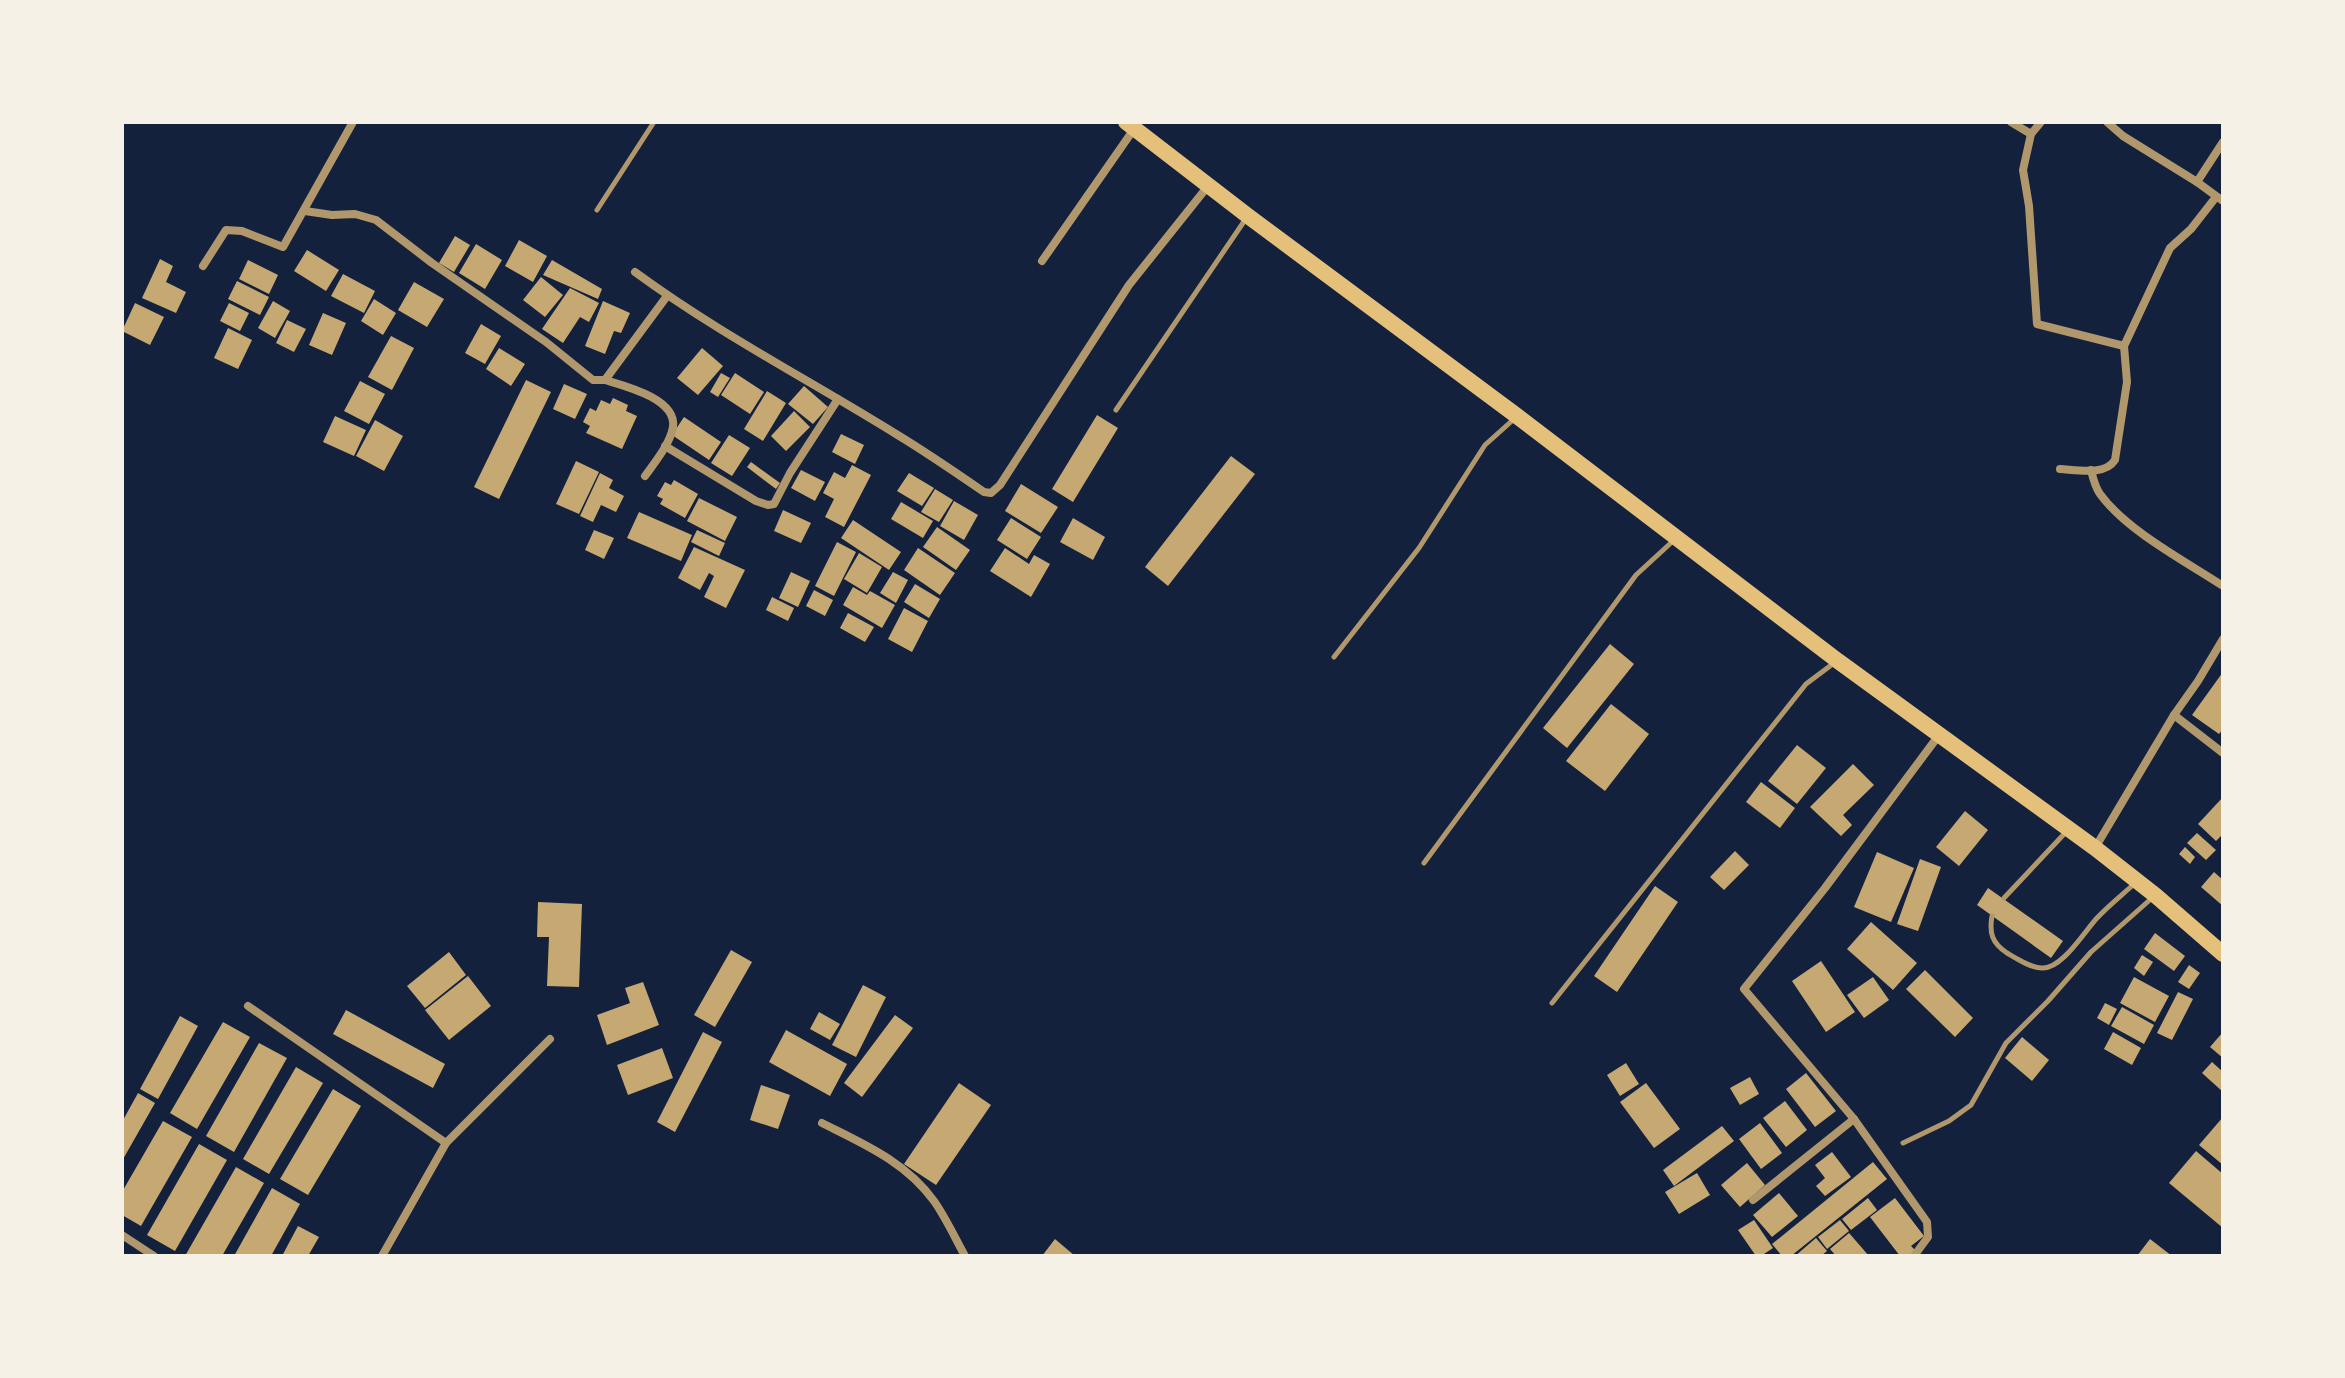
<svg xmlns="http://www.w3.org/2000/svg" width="2345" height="1378" viewBox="0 0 2345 1378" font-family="Overpass,sans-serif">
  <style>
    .building { fill: #c6a872 }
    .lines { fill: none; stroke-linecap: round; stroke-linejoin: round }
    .service { stroke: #b1986c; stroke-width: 5 }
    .minor { stroke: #b1986c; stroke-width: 8 }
    .primary { stroke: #e5c07b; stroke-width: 16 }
  </style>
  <rect width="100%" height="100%" fill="#14213d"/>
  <g class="building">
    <path d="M455 236 470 245 454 272 439 263Z"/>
    <path d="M519 240 547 256 533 282 505 266Z"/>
    <path d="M476 244 502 260 485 289 459 273Z"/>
    <path d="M307 250 339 270 326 291 294 271Z"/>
    <path d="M160 259 173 266 166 282 186 292 176 313 142 298Z"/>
    <path d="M248 260 278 275 269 294 239 279Z"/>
    <path d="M552 260 602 289 598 299 543 275Z"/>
    <path d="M343 274 375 291 364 313 331 296Z"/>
    <path d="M541 277 563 295 545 317 523 300Z"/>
    <path d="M237 281 269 297 260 315 228 299Z"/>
    <path d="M414 282 444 299 427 327 398 310Z"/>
    <path d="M570 288 599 303 589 322 580 317 563 343 542 329Z"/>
    <path d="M374 299 396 313 383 335 361 321Z"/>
    <path d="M273 301 290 311 275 338 258 328Z"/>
    <path d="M603 301 630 313 621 333 614 331 605 354 585 346Z"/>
    <path d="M135 303 164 317 150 345 122 331Z"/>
    <path d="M229 303 249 313 240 331 220 321Z"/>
    <path d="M323 313 346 323 332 355 309 345Z"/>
    <path d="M287 320 306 329 294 352 276 343Z"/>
    <path d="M481 324 501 336 485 364 465 353Z"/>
    <path d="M228 328 252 340 238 369 214 358Z"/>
    <path d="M391 336 414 348 392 390 368 377Z"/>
    <path d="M499 348 525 364 511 386 486 369Z"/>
    <path d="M702 348 723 366 698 395 677 378Z"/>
    <path d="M721 373 730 378 718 397 710 392Z"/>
    <path d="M735 373 764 392 750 414 721 395Z"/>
    <path d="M526 380 551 392 499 499 474 487Z"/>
    <path d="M360 381 385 394 369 424 344 411Z"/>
    <path d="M564 384 587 394 575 419 553 409Z"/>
    <path d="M804 386 828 407 813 424 788 404Z"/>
    <path d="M767 391 786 403 763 441 744 429Z"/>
    <path d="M613 398 628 405 626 411 637 416 622 449 586 433 590 426 583 422 590 408 596 411 601 400 610 404Z"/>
    <path d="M794 411 810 427 786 451 771 436Z"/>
    <path d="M1097 415 1118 428 1073 502 1052 489Z"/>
    <path d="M335 416 366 430 354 456 323 442Z"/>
    <path d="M684 417 721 442 709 460 672 435Z"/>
    <path d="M375 420 403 436 384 471 356 456Z"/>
    <path d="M841 434 864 445 855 464 832 452Z"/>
    <path d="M729 435 750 448 732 476 711 463Z"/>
    <path d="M1231 456 1255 474 1168 586 1145 567Z"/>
    <path d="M576 461 599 472 579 514 556 504Z"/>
    <path d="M751 462 780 483 776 489 747 467Z"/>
    <path d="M852 465 871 475 844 527 825 517 834 499 823 493 834 472 845 478Z"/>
    <path d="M801 470 825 482 815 501 791 488Z"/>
    <path d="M600 473 613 480 609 488 624 496 616 512 601 505 593 522 580 516Z"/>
    <path d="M909 473 934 488 922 506 897 491Z"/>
    <path d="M674 480 698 494 685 518 660 504 663 499 657 496 665 482 671 485Z"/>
    <path d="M1021 484 1058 507 1041 533 1005 511Z"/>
    <path d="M935 489 953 500 939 522 921 512Z"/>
    <path d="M699 498 737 517 725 541 687 521Z"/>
    <path d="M954 501 978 515 964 540 940 526Z"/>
    <path d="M901 502 933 521 923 538 891 519Z"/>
    <path d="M783 510 811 523 801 543 774 531Z"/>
    <path d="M639 512 692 535 681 561 627 538Z"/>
    <path d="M1011 518 1041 537 1027 559 997 540Z"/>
    <path d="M1073 518 1105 537 1093 560 1060 542Z"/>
    <path d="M853 520 901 552 889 570 841 538Z"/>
    <path d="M937 527 970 550 956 570 923 547Z"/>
    <path d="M594 530 614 538 604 559 585 550Z"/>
    <path d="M697 530 725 543 719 556 691 542Z"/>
    <path d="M837 542 856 552 834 596 815 586Z"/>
    <path d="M694 547 745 570 726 608 704 597 714 576 709 573 700 590 678 578Z"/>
    <path d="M918 548 955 573 940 595 904 570Z"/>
    <path d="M1005 548 1029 564 1034 555 1050 564 1031 597 990 571Z"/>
    <path d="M859 553 882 567 867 593 844 579Z"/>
    <path d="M791 572 810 581 798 607 779 598Z"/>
    <path d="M893 572 908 580 896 603 880 593Z"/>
    <path d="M915 584 940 599 929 618 904 602Z"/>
    <path d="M853 587 867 595 870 591 895 605 882 628 843 605Z"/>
    <path d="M814 590 833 600 825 616 806 606Z"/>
    <path d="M772 597 794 608 788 621 766 610Z"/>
    <path d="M904 608 928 621 912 652 888 639Z"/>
    <path d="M848 613 874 627 865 642 840 628Z"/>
    <path d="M1610 644 1634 664 1567 748 1543 728Z"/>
    <path d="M2223 672V729L2219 734 2192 715Z"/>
    <path d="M1611 704 1649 734 1605 791 1566 761Z"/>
    <path d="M1797 745 1826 768 1797 804 1768 781Z"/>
    <path d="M1853 764 1874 785 1843 815 1852 825 1841 836 1810 807Z"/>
    <path d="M1761 782 1795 808 1780 828 1746 802Z"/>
    <path d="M2223 797V834L2216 841 2198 824Z"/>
    <path d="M1965 811 1988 830 1959 866 1936 847Z"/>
    <path d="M2197 833 2216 850 2206 860 2187 843Z"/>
    <path d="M2185 847 2195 857 2190 864 2179 854Z"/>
    <path d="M1735 851 1749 865 1724 890 1710 877Z"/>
    <path d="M1877 852 1914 868 1891 922 1854 907Z"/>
    <path d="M1920 859 1941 867 1918 931 1897 924Z"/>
    <path d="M2214 872 2223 880V906L2201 887Z"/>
    <path d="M1655 886 1678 902 1617 992 1594 976Z"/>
    <path d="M1988 888 2063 941 2051 958 1977 905Z"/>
    <path d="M538 902 582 904 579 987 547 986 549 937H537Z"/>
    <path d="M1871 922 1917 963 1893 990 1847 949Z"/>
    <path d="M2155 933 2185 956 2174 971 2144 949Z"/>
    <path d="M731 950 752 962 715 1027 694 1015Z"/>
    <path d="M449 952 466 975 425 1008 407 986Z"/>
    <path d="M2142 955 2153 962 2144 976 2134 968Z"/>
    <path d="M1821 961 1855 1012 1826 1032 1792 981Z"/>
    <path d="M2189 965 2200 973 2189 989 2178 982Z"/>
    <path d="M1925 970 1973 1018 1955 1037 1906 989Z"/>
    <path d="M468 976 491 1006 449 1040 425 1010Z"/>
    <path d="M1873 977 1889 1000 1864 1018 1847 995Z"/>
    <path d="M2134 977 2169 996 2155 1022 2120 1003Z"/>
    <path d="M643 982 659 1025 607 1045 597 1015 630 1003 625 988Z"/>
    <path d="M863 985 886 997 856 1057 832 1045Z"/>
    <path d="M2178 992 2193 999 2172 1040 2157 1033Z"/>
    <path d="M2105 1003 2117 1009 2109 1025 2097 1018Z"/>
    <path d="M2122 1007 2154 1025 2144 1044 2111 1026Z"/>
    <path d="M346 1010 445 1064 433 1088 333 1034Z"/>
    <path d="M819 1012 840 1024 830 1040 810 1029Z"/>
    <path d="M895 1015 913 1028 862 1097 844 1083Z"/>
    <path d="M180 1016 198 1026 158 1099 140 1089Z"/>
    <path d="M223 1022 250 1037 197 1129 170 1113Z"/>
    <path d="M786 1030 847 1064 830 1096 769 1062Z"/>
    <path d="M703 1032 722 1042 675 1132 657 1122Z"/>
    <path d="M2113 1032 2141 1048 2132 1065 2104 1049Z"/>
    <path d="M2223 1032V1058L2210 1047Z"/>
    <path d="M2022 1037 2049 1060 2032 1081 2005 1058Z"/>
    <path d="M259 1043 287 1058 234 1152 206 1136Z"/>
    <path d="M662 1048 673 1078 628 1095 617 1065Z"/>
    <path d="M2212 1062 2223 1072V1092L2202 1073Z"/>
    <path d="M1626 1063 1639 1084 1620 1096 1607 1075Z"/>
    <path d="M296 1067 323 1083 269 1174 243 1159Z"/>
    <path d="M1806 1073 1836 1111 1815 1127 1786 1089Z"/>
    <path d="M1750 1077 1759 1094 1740 1105 1730 1088Z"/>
    <path d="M959 1083 991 1105 936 1185 904 1164Z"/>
    <path d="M1646 1083 1680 1129 1654 1148 1620 1102Z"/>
    <path d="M761 1085 790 1095 778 1129 750 1120Z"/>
    <path d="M333 1089 361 1106 308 1195 280 1179Z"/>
    <path d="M138 1093 155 1103 122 1161V1122Z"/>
    <path d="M1785 1101 1807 1130 1786 1147 1763 1118Z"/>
    <path d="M2223 1117V1165L2199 1145Z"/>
    <path d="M163 1121 192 1137 141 1226 122 1215V1192Z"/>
    <path d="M1760 1123 1782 1153 1761 1169 1739 1139Z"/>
    <path d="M1722 1126 1734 1141 1674 1186 1663 1170Z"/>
    <path d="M199 1144 227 1160 175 1251 147 1235Z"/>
    <path d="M2196 1151 2223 1174V1228L2169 1183Z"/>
    <path d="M1832 1152 1851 1177 1825 1196 1816 1186 1825 1178 1815 1165Z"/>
    <path d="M1873 1162 1887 1179 1791 1256H1782L1772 1244Z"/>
    <path d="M1747 1163 1765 1185 1740 1207 1721 1185Z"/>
    <path d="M236 1167 264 1183 222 1256H185Z"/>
    <path d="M1697 1173 1710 1195 1679 1214 1665 1192Z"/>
    <path d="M272 1188 300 1204 271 1256H234Z"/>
    <path d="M1779 1193 1798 1216 1772 1237 1753 1215Z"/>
    <path d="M1868 1198 1877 1210 1851 1230 1842 1219Z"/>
    <path d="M1895 1198 1924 1236 1911 1246 1917 1252 1911 1256H1900L1870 1217Z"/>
    <path d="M1754 1220 1773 1248 1761 1256H1756L1738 1230Z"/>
    <path d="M1840 1220 1849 1231 1827 1249 1818 1237Z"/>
    <path d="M298 1226 319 1237 308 1256H282Z"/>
    <path d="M1849 1233 1869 1256H1836L1830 1249Z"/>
    <path d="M1816 1238 1827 1251 1821 1256H1795Z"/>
    <path d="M1055 1239 1075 1256H1042Z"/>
    <path d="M2150 1239 2172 1256H2137Z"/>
  </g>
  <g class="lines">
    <g class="service">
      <path d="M597 210 654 122"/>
      <path d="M1116 410 1245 220"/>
      <path d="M1334 657 1419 548 1485 445 1514 419"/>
      <path d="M1424 863 1636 575 1673 541"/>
      <path d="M2004 898 2066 832"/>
      <path d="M1992 916C1989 933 1992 943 2007 953 2017 959 2031 968 2042 968 2062 969 2084 932 2097 918 2108 906 2122 895 2134 884"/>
      <path d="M1552 1003 1806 684 1834 663"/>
      <path d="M1903 1143 1949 1121 1971 1105 2006 1043 2048 1001 2091 952 2152 898"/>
    </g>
    <g class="minor">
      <path d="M2011 122 2031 134"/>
      <path d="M2041 122 2031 134 2023 170 2029 206 2037 324 2124 346"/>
      <path d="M2107 122 2123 136 2197 182 2223 201"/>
      <path d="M2197 182 2223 142"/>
      <path d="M305 211 332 215 355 214 376 220 432 263 546 342 593 380H605L667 296"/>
      <path d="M1042 261 1134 129"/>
      <path d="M203 266 226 230 242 231 283 247 353 122"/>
      <path d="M635 272C718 333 809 380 896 434 926 452 955 472 984 492L991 493 1000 485 1129 285 1208 186"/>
      <path d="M605 380C625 386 677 399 673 427 670 444 655 462 645 476"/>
      <path d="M665 446 756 501 768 505 774 504 790 473 838 399"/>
      <path d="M2060 469C2077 470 2105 476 2115 460L2127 382 2124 346 2170 248 2191 229 2216 197"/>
      <path d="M2091 470C2093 478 2095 487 2100 494 2127 531 2185 561 2223 586"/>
      <path d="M2174 715 2223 753"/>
      <path d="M2095 848 2174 715 2198 681 2223 639"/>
      <path d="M248 1006 446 1143"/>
      <path d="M822 1123C864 1144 906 1162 934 1201 946 1218 955 1238 965 1256"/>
      <path d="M1753 1200 1854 1119"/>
      <path d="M122 1235 154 1256"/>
      <path d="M382 1256 446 1143 550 1039"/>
      <path d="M1914 1256 1928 1237 1927 1222 1854 1119 1744 989 1825 888 1939 735"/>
    </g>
    <path class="primary" d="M1126 122 1248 216 1517 416 1838 661 2095 848 2155 895 2223 954"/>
  </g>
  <rect width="2345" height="1378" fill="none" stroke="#f6f1e7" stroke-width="248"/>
</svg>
